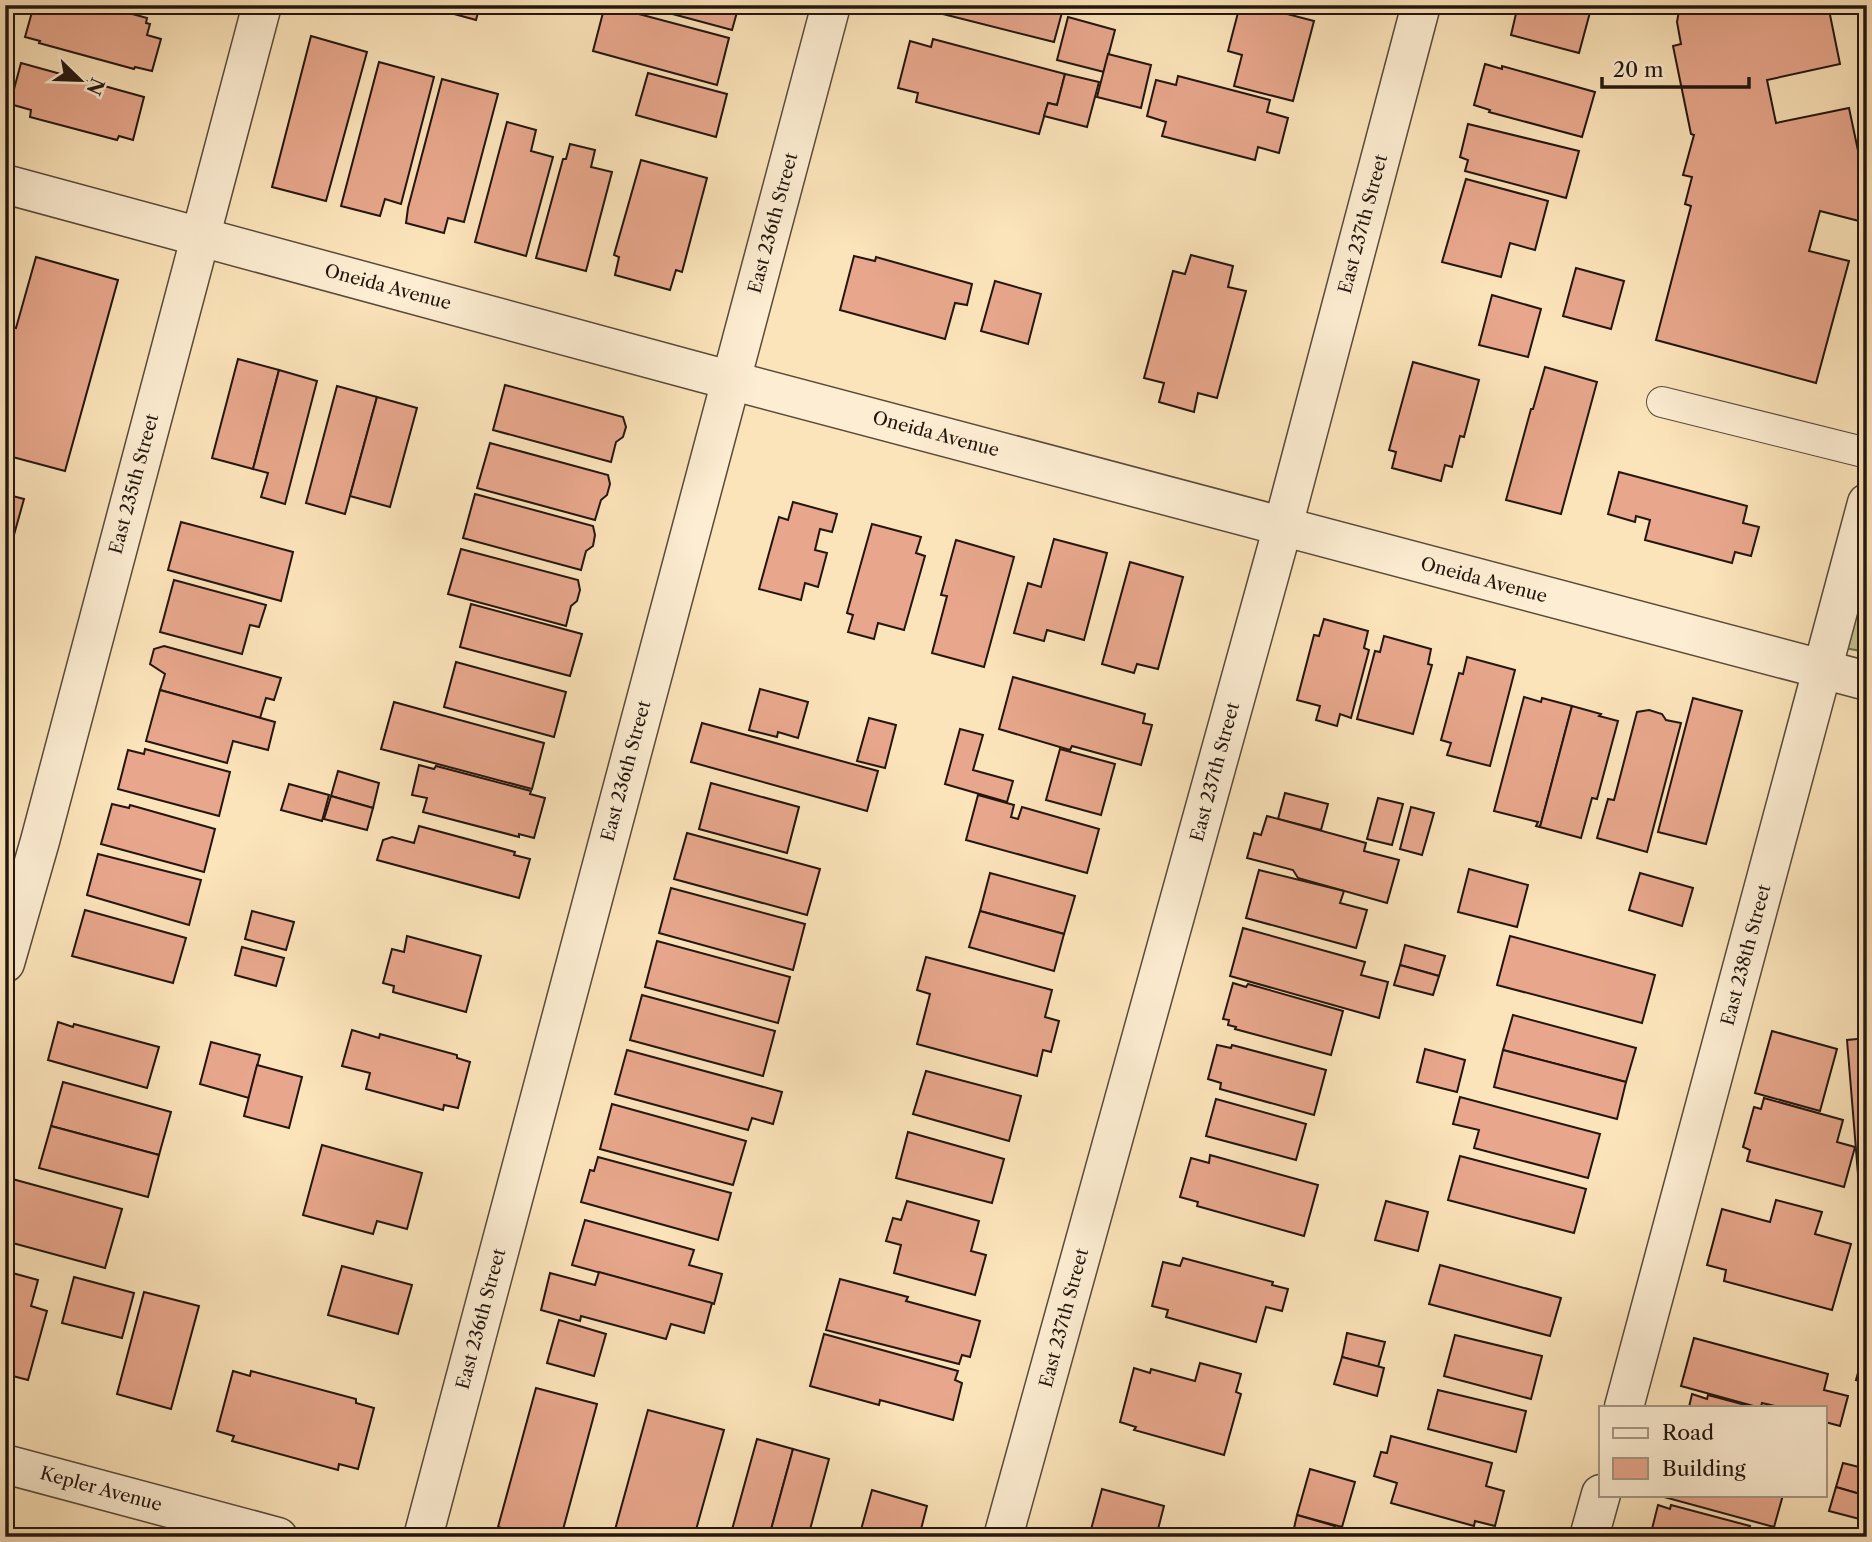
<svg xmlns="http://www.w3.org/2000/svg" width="1872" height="1542" viewBox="0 0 1872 1542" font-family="'Libre Caslon Text',serif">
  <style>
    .park { fill: url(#park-crowns); stroke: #726c4e; stroke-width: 2 }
    .building { fill: #e8a78c; stroke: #22160f; stroke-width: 2 }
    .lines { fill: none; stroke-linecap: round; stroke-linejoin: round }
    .service-casing { stroke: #584a3a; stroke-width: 32 }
    .minor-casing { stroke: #584a3a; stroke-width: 41 }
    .service { stroke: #fdedd2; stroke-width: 30 }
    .minor { stroke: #fdedd2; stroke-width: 38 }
    .labels { text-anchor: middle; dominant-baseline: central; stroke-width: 5; stroke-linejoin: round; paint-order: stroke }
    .street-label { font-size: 18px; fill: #22160f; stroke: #fdedd2 }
  </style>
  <defs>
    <pattern id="park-crowns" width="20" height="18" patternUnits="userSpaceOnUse" patternTransform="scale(1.75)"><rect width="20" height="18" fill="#c2c38d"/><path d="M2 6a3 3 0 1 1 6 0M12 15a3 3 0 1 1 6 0" fill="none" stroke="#a6a778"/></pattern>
  </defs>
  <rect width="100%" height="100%" fill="#fce4ba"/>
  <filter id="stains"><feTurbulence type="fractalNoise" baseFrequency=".00286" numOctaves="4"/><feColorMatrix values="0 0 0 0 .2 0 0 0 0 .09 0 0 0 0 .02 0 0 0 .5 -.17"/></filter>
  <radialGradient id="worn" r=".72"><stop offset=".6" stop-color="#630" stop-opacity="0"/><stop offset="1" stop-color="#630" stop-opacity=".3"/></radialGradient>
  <path class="park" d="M1867 541V652L1838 647Z"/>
  <g class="building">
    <path d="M34 5H99L147 18 146 23 150 24 147 35 161 39 152 71 135 67 134 69 39 43 40 41 25 37Z"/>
    <path d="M421 5H480L476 20Z"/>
    <path d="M605 5 729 38 717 85 593 51Z"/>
    <path d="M639 5H739L732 30Z"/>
    <path d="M922 5H1064L1054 42 935 12 936 9Z"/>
    <path d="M1240 5H1253L1314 21 1293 101 1234 86 1242 55 1228 51Z"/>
    <path d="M1518 5H1592L1579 53 1511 35Z"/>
    <path d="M1680 5H1828L1840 64 1767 80 1776 123 1849 108 1867 193 1859 221 1820 211 1809 251 1849 261 1816 383 1656 340 1691 206 1685 204 1692 177 1683 175 1694 135 1691 134 1673 46 1681 44 1677 22Z"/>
    <path d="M1068 17 1115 30 1104 72 1057 60Z"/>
    <path d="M311 36 367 52 326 201 272 187Z"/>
    <path d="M933 39 1065 74 1057 105 1048 103 1039 134 916 102 918 93 898 88 910 41 931 47Z"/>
    <path d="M1108 54 1151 65 1141 108 1097 97Z"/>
    <path d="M379 62 434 77 401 204 385 199 380 216 341 206Z"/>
    <path d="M21 63 144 97 133 140 119 136 117 140 30 117 31 110 10 104Z"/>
    <path d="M1485 64 1502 69V66L1595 92 1582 137 1489 112 1490 110 1474 105Z"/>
    <path d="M648 73 727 94 716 137 636 115Z"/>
    <path d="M1065 74 1099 82 1087 127 1044 116 1048 103 1057 105Z"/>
    <path d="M1178 76 1270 100 1267 112 1288 118 1279 153 1258 147 1255 160 1162 136 1166 122 1147 116 1156 80 1176 85Z"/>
    <path d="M442 79 498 94 464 222 448 218 444 233 406 223 408 208Z"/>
    <path d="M507 122 536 130 531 151 553 157 526 256 475 242Z"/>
    <path d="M1468 124 1579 151 1566 198 1465 171 1468 160 1460 157Z"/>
    <path d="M570 144 595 150 591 167 612 172 586 271 536 258 563 159H566Z"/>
    <path d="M641 160 707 178 682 272 676 270 670 290 615 275 619 257 614 255Z"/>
    <path d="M1466 179 1548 201 1535 250 1510 243 1501 277 1442 262Z"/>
    <path d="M1191 255 1233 266 1228 287 1246 291 1217 398 1198 393 1194 412 1159 402 1164 383 1144 378 1173 271 1185 274Z"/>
    <path d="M854 256 875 261 876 257 972 284 967 305 955 303 945 339 840 310Z"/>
    <path d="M36 257 118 280 65 471 5 455V325L16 328Z"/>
    <path d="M1576 268 1624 281 1611 329 1563 316Z"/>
    <path d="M995 281 1041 294 1028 344 981 331Z"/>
    <path d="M1492 295 1541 309 1528 357 1479 345Z"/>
    <path d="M238 359 279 370 253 469 212 458Z"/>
    <path d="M1413 362 1479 380 1464 437 1460 436 1452 467 1445 465 1441 481 1392 468 1396 452 1389 450Z"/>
    <path d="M1545 367 1597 382 1561 514 1506 500 1531 409H1533Z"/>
    <path d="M279 370 317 381 285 504 261 497 268 473 253 469Z"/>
    <path d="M505 385 623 417 626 427 623 437 616 442 611 462 493 430Z"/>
    <path d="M337 386 377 397 345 514 306 503Z"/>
    <path d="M377 397 417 408 390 507 350 496Z"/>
    <path d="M490 443 608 475 610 484 607 495 601 500 595 520 477 488Z"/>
    <path d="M1619 472 1747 506 1743 523 1759 527 1751 556 1735 552 1732 563 1645 540 1650 520 1636 516 1635 522 1608 514Z"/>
    <path d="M5 494 24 499 5 567Z"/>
    <path d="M475 494 593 526 595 535 593 546 586 551 581 570 463 538Z"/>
    <path d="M793 502 837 514 832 532 820 529 815 550 827 553 818 587 805 583 801 600 759 589 779 517 788 520Z"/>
    <path d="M181 522 293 552 281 601 168 570Z"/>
    <path d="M872 524 921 537 916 553 925 556 904 630 878 623 874 639 848 632 853 615 847 613Z"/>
    <path d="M1054 539 1107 553 1084 640 1047 630 1044 641 1014 633 1028 583 1041 587Z"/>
    <path d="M956 540 1014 557 984 667 932 653 947 596 941 595Z"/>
    <path d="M461 549 578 580 580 590 577 601 571 606 566 626 448 594Z"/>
    <path d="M1130 562 1183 577 1158 669 1137 664 1134 673 1102 664Z"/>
    <path d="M174 580 266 605 259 627 250 625 242 654 160 632Z"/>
    <path d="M471 604 582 634 570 676 460 647Z"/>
    <path d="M1324 619 1368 631 1364 648 1369 650 1351 718 1340 714 1337 726 1316 720 1320 706 1297 700 1314 635 1319 636Z"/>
    <path d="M1384 636 1431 649 1428 664 1432 665 1413 734 1357 719 1375 651 1380 652Z"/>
    <path d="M164 646 281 678 274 700 266 698 260 718 160 690 165 674 150 664 154 649Z"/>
    <path d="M1467 657 1515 670 1490 766 1447 755 1451 743 1441 740 1459 673 1463 674Z"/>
    <path d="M456 662 566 692 554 737 444 707Z"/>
    <path d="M1013 677 1145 714 1143 723 1152 725 1141 765 1072 746 1070 750 999 729Z"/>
    <path d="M760 689 808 702 798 738 778 732 777 737 749 730Z"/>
    <path d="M160 690 275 722 268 750 233 741 227 763 146 741Z"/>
    <path d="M1524 697 1541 702 1542 698 1572 706 1540 827 1536 826 1538 822 1494 811Z"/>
    <path d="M1693 698 1742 711 1706 844 1658 832Z"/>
    <path d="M394 702 544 743 532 789 381 749Z"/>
    <path d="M1572 706 1601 714 1599 716 1618 721 1597 799 1592 798 1581 838 1540 827Z"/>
    <path d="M1649 710 1662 714 1666 720 1681 723 1647 852 1597 838 1608 799 1614 800 1637 712Z"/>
    <path d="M869 718 896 725 885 768 857 761Z"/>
    <path d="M702 723 878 771 867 811 691 762Z"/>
    <path d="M960 729 983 735 973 770 1013 781 1007 802 945 784Z"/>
    <path d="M145 749 230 772 219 816 118 789 128 750 144 754Z"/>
    <path d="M1060 749 1115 764 1101 815 1046 800Z"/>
    <path d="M419 765 434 769 436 766 531 791 530 794 545 798 534 838 519 834V837L423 812 427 798 412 795Z"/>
    <path d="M338 771 379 783 373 808 331 796Z"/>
    <path d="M711 783 799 807 787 853 699 829Z"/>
    <path d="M289 784 329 795 322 821 281 810Z"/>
    <path d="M1285 793 1328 804 1321 830 1278 819Z"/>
    <path d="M978 795 1014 805 1011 817 1018 819 1022 807 1099 829 1087 873 966 840Z"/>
    <path d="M331 796 373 808 367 830 324 819Z"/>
    <path d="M1378 798 1403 804 1392 845 1367 839Z"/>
    <path d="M112 804 129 808 130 805 215 829 204 872 101 844Z"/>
    <path d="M1411 807 1434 813 1422 855 1400 849Z"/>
    <path d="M1267 816 1366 843 1364 851 1399 860 1387 903 1298 878 1293 870 1247 858 1254 833 1261 835Z"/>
    <path d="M419 826 515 852 514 855 530 859 519 898 377 860 383 840 392 837 414 843Z"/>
    <path d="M687 833 820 869 807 915 674 879Z"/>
    <path d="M98 854 201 880 189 925 87 895Z"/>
    <path d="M1469 869 1528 885 1517 927 1458 912Z"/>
    <path d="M1259 870 1344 891 1340 903 1367 910 1356 948 1246 918Z"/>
    <path d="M990 873 1075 896 1064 934 980 911Z"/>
    <path d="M1640 873 1693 888 1682 926 1629 910Z"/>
    <path d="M671 888 805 924 793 970 659 933Z"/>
    <path d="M85 910 186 938 173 983 72 956Z"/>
    <path d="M252 911 294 922 286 950 245 939Z"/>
    <path d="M980 911 1064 934 1054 971 969 947Z"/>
    <path d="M1243 928 1365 962 1361 975 1388 982 1379 1018 1230 976Z"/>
    <path d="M407 936 481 956 466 1012 393 992 394 986 383 983 392 949 404 952Z"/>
    <path d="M1510 936 1655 975 1642 1023 1497 985Z"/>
    <path d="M657 941 790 977 778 1023 645 987Z"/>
    <path d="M1405 945 1445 956 1439 976 1400 965Z"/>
    <path d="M242 947 284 958 276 986 235 975Z"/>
    <path d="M926 957 1052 990 1045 1017 1059 1021 1051 1052 1043 1050 1037 1076 917 1044 930 994 917 990Z"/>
    <path d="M1400 965 1439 976 1433 995 1394 985Z"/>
    <path d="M1233 983 1246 987 1248 984 1343 1011 1331 1055 1235 1029 1236 1027 1228 1025 1229 1020 1223 1019Z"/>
    <path d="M642 995 775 1031 763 1076 630 1040Z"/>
    <path d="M1513 1015 1636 1048 1626 1082 1503 1050Z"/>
    <path d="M58 1022 73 1027 74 1024 159 1047 147 1088 48 1060Z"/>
    <path d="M352 1030 379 1038 380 1034 457 1055V1058L470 1062 458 1108 444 1105 443 1110 366 1089 370 1073 342 1066Z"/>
    <path d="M1772 1031 1837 1049 1820 1111 1755 1093Z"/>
    <path d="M1867 1038V1235H1863L1847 1040Z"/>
    <path d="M211 1042 260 1055 249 1098 200 1084Z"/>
    <path d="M1217 1045 1231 1048 1232 1045 1326 1070 1314 1115 1220 1089 1221 1083 1208 1079Z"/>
    <path d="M1425 1049 1465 1060 1457 1092 1417 1082Z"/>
    <path d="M627 1050 782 1092 773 1124 752 1118 748 1130 615 1094Z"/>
    <path d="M1503 1050 1626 1082 1617 1119 1494 1087Z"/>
    <path d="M257 1065 302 1077 289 1128 244 1116Z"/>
    <path d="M926 1071 1021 1096 1009 1141 913 1114Z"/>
    <path d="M63 1082 171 1112 159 1155 51 1126Z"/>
    <path d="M1460 1097 1600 1134 1588 1178 1474 1148 1479 1130 1453 1124Z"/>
    <path d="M1764 1098 1843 1120 1837 1142 1855 1147 1844 1187 1747 1161 1750 1150 1743 1147 1754 1107 1761 1109Z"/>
    <path d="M1216 1099 1306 1124 1296 1160 1206 1136Z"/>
    <path d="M612 1104 746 1141 733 1185 600 1149Z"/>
    <path d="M51 1126 159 1155 148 1197 39 1168Z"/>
    <path d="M908 1132 1004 1159 992 1203 896 1178Z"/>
    <path d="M322 1145 422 1173 407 1229 377 1221 373 1234 303 1215Z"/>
    <path d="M1210 1155 1318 1185 1304 1236 1197 1206 1198 1202 1180 1197 1191 1158 1209 1163Z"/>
    <path d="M1460 1156 1586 1189 1574 1233 1448 1200Z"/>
    <path d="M598 1157 731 1193 718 1240 581 1202 590 1170 594 1171Z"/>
    <path d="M5 1177 122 1209 105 1268 5 1241Z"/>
    <path d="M1776 1200 1822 1212 1815 1234 1851 1244 1832 1310 1724 1281 1726 1270 1707 1265 1722 1209 1770 1222Z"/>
    <path d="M907 1201 979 1221 971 1251 986 1255 975 1295 894 1273 901 1245 886 1241 893 1218 901 1220Z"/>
    <path d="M1386 1201 1428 1212 1418 1251 1375 1240Z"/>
    <path d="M585 1220 694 1250 689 1265 722 1274 714 1304 572 1265Z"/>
    <path d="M1183 1258 1273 1282 1272 1285 1288 1289 1282 1311 1266 1307 1256 1342 1166 1317 1168 1310 1152 1306 1163 1262 1180 1266Z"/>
    <path d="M1440 1265 1561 1298 1550 1336 1429 1304Z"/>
    <path d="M342 1266 412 1285 398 1334 328 1315Z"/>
    <path d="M5 1271 38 1280 31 1306 47 1311 28 1380 5 1374Z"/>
    <path d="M599 1272 712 1303 704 1333 671 1324 666 1339 581 1316 580 1321 541 1310 550 1273 595 1285Z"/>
    <path d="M74 1277 134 1293 122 1338 62 1323Z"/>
    <path d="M840 1279 908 1297 906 1301 980 1321 970 1357 962 1355 959 1364 826 1330Z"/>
    <path d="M144 1292 199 1306 171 1409 117 1394Z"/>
    <path d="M559 1320 606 1334 594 1376 547 1363Z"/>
    <path d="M1347 1333 1385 1342 1378 1367 1342 1357Z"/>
    <path d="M824 1334 958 1371 955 1380 962 1383 953 1420 880 1400 879 1405 810 1386Z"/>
    <path d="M1455 1335 1542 1356 1531 1399 1444 1376Z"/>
    <path d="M1694 1338 1828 1374 1824 1390 1848 1396 1840 1426 1825 1422V1407H1779L1762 1403 1761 1407H1757L1681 1386Z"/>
    <path d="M1867 1340V1383L1856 1380Z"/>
    <path d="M1342 1357 1384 1368 1377 1396 1334 1384Z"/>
    <path d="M1200 1363 1241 1374 1236 1392 1241 1394 1224 1455 1134 1430 1136 1427 1120 1422 1134 1368 1150 1373 1151 1369 1195 1381Z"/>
    <path d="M233 1371 250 1376 251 1371 356 1399V1403L374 1408 358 1469 339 1464 338 1470 232 1441 234 1436 217 1431Z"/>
    <path d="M536 1388 597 1404 561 1537H534L498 1527Z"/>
    <path d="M1438 1390 1526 1411 1516 1452 1428 1429Z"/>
    <path d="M1692 1394 1707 1399 1708 1395 1753 1407H1689Z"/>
    <path d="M648 1410 724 1430 694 1537H613Z"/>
    <path d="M1391 1436 1492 1463 1486 1486 1504 1491 1495 1526 1475 1521 1474 1526 1391 1503 1397 1483 1374 1476 1381 1452 1387 1453Z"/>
    <path d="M757 1439 793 1449 769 1537H730Z"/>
    <path d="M793 1449 829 1459 808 1537H769Z"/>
    <path d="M1843 1463 1867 1469V1496L1836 1487Z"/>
    <path d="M1310 1469 1355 1482 1342 1527 1297 1515Z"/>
    <path d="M1836 1487 1867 1496V1521L1829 1511Z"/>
    <path d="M1102 1489 1164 1506 1156 1537H1089Z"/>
    <path d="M872 1490 927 1506 919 1537H859Z"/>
    <path d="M1664 1495H1783L1774 1527 1664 1497Z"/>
    <path d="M1658 1505 1670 1509 1671 1505 1750 1526 1747 1537H1650Z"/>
    <path d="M1297 1515 1335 1526 1332 1537H1292Z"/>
    <path d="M5 1528 18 1532 17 1537H5Z"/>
    <path d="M1352 1530 1376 1537H1350Z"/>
  </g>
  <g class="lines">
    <defs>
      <path id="service" d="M1662 402 1867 453"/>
      <g id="minor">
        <path d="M5 184 703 373 1867 681"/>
        <path d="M5 963 40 841 262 5"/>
        <path d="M1624 1407 1867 503"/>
        <path d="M5 1464 278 1537"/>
        <path d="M423 1537 831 5"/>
        <path d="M1003 1537 1283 526 1421 5"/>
        <path d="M1589 1537 1601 1494"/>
      </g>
    </defs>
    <use href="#service" class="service-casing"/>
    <use href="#minor" class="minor-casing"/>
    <use href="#service" class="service"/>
    <use href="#minor" class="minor"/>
  </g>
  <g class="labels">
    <g class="street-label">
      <text transform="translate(773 223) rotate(-75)">East 236th Street</text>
      <text transform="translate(1363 224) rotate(-75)">East 237th Street</text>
      <text transform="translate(388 287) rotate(15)">Oneida Avenue</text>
      <text transform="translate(936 434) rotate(15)">Oneida Avenue</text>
      <text transform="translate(134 484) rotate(-75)">East 235th Street</text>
      <text transform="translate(1484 580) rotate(15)">Oneida Avenue</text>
      <text transform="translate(626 771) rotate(-75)">East 236th Street</text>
      <text transform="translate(1215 772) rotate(-75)">East 237th Street</text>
      <text transform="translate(1746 955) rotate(-75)">East 238th Street</text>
      <text transform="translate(1064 1318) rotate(-75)">East 237th Street</text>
      <text transform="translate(481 1319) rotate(-75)">East 236th Street</text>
      <text transform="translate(101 1489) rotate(15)">Kepler Avenue</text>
    </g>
  </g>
  <rect width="1872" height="1542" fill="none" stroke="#fce4ba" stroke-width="28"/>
  <rect x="7" y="7" width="1858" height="1528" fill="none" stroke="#22160f" stroke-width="3.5"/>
  <rect x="14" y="14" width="1844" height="1514" fill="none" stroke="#22160f" stroke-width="2"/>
  <rect x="1599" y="1406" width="228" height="91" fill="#fdedd2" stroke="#a59784" stroke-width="2"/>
  <rect x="1613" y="1428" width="35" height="10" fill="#fdedd2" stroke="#a59784" stroke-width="2"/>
  <text x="1662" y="1440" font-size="21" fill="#22160f">Road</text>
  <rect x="1613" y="1458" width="35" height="21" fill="#e8a78c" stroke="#a59784" stroke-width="2"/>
  <text x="1662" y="1476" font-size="21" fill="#22160f">Building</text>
  <g transform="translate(80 80) rotate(113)" stroke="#fdedd2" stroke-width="5" paint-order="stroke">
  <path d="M0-5L12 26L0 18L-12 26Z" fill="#22160f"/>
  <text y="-10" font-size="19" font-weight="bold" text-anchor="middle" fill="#22160f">N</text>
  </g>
  <path d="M1602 77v10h147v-10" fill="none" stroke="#22160f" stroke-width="3.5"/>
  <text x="1613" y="77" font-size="21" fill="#22160f" stroke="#fdedd2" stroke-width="5" paint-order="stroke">20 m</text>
  <rect width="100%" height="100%" filter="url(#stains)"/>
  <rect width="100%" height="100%" fill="url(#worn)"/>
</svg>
